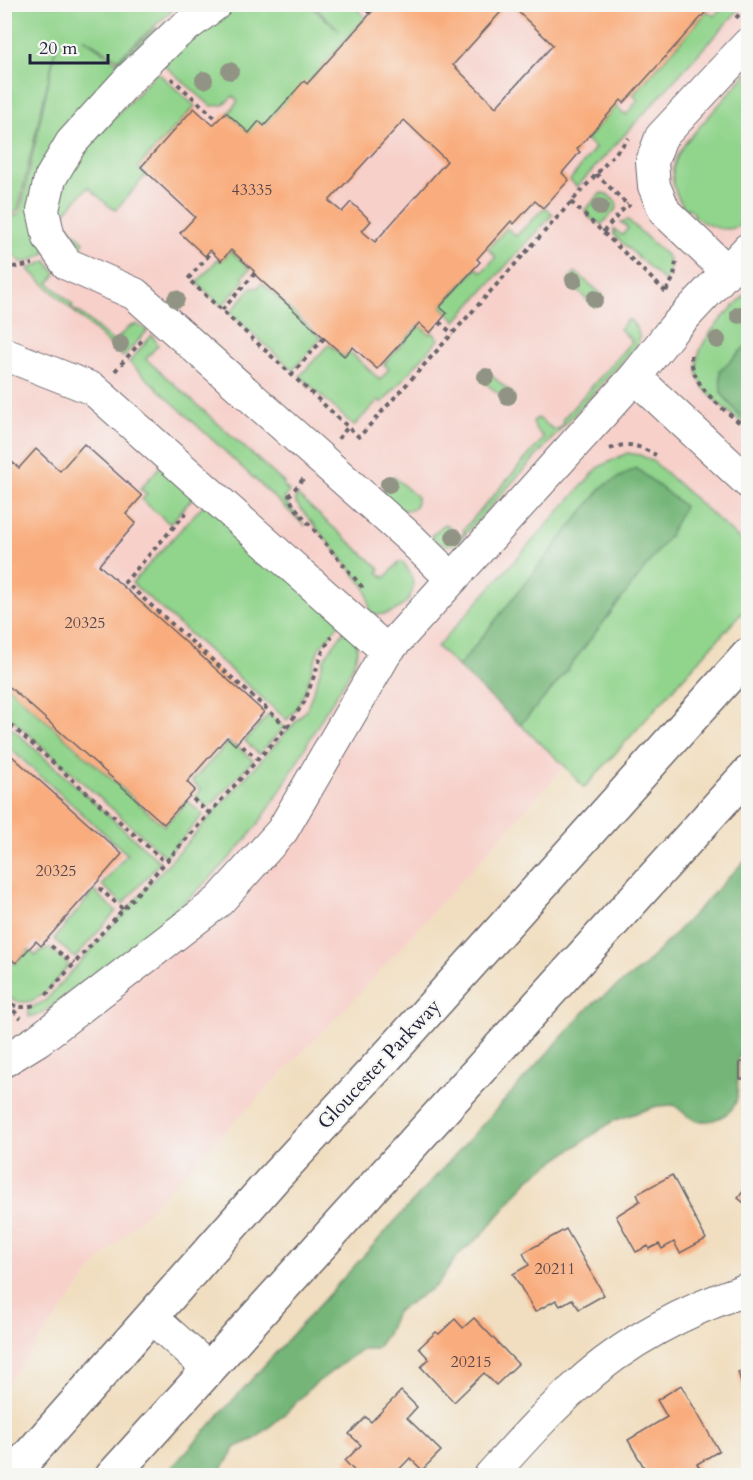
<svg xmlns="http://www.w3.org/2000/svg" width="753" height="1480" viewBox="0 0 753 1480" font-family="Cardo,serif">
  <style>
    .built { fill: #f7d0ca }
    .green { fill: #91d48c; stroke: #5a7b64; stroke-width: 1.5 }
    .forest { fill: #74b678; stroke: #4b6c5a; stroke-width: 1.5 }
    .building { fill: #f9ad7e; fill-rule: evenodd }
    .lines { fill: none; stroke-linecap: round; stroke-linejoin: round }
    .minor-casing { stroke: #6a646a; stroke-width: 34 }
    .major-casing { stroke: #6a646a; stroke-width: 36 }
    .path { stroke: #6a646a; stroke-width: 4; stroke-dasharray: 4.5 4.5; stroke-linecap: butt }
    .minor { stroke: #fff; stroke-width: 32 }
    .major { stroke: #fff; stroke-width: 33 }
    .tree { fill: #919484 }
    .labels { text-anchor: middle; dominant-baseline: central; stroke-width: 4.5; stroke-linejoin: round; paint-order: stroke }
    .number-label { font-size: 16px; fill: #58454c }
    .street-label { font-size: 20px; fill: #22223b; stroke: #f6f6f2 }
  </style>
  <rect width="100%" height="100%" fill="#f6f6f2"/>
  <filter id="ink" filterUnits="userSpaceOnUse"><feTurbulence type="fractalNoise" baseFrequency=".0167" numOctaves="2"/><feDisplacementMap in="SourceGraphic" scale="12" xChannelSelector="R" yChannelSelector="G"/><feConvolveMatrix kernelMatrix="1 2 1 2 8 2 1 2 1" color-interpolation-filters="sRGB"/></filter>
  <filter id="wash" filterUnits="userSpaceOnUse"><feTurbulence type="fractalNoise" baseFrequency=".008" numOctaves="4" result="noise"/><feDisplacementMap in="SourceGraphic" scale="24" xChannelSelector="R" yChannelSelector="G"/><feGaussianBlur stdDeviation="1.35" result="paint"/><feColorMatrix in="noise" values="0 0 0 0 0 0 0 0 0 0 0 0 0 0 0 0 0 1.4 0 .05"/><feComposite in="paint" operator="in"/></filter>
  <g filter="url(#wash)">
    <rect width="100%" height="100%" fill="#f1dec0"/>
    <path class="built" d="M5 5H748V570L565 766 353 1000 97 1263 5 1386Z"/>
    <g class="green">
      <path d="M5 5H178L118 59 83 38 117 62 156 28 162 35 85 116 44 254 30 261 21 262 5 248 4 222 20 213 57 42 18 210 5 219Z"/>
      <path d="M238 5H309L340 31 317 9 321 5H352L366 17 307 84 304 82 264 126 249 133 228 114 238 101 233 96 223 105 211 106 164 65 187 42Z"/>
      <path d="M725 5H743L577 187 570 180 595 148 586 140 616 106 626 115 638 100 633 95 708 11 714 16Z"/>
      <path d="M157 72 195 106 138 167 146 175 116 210 110 207 88 187 60 218 84 242 74 254 55 213 66 179 81 154Z"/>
      <path d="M748 72V220C731 236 710 228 693 216L695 214 688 208 686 210C668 186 668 166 686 142Z"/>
      <path d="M601 193 607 194 616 202 617 208 602 224C594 222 587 218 585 210Z"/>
      <path d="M545 207 553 214 456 321 441 306 477 268 482 272 496 257 488 249 507 228 516 236Z"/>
      <path d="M628 220 668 257 670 266 668 279H662L614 235V229L622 235 628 228 621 222Z"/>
      <path d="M231 251 250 269 243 276 244 281 222 306 197 283 218 259 221 261Z"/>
      <path d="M47 261 56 274 49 283 73 305 71 307 77 312 78 311 114 342 129 327 137 324 147 331 123 357 28 269Z"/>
      <path d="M575 272 603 295 600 303 596 306H594L568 282Z"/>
      <path d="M262 283 321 338 293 370 230 313 251 288H257Z"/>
      <path d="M748 292V344L720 371 738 414 748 421V428C735 416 714 402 704 388 679 352 726 315 748 292Z"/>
      <path d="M627 320H630C637 328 642 335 637 345L460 540C451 548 442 546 433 539L432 535 445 524 461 536 465 532 463 530 544 438 535 428 533 421 538 418 553 429H558L563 423 562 420 632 341 620 329Z"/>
      <path d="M419 325 429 334 432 332 439 339 382 403 378 400 354 426 300 376 329 344 344 357 350 352 380 380 389 369 384 364Z"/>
      <path d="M152 335 158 345 146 359 284 483 283 485 289 491 285 498V501L305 526 129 362Z"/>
      <path d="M485 370 512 393 514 396 509 403 481 379V371Z"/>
      <path d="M627 453 640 455 654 462 748 547V606L584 788 565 766 437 647 599 467Z"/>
      <path d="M162 464 196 494 170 524 142 500 147 494 140 489Z"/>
      <path d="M394 477 417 497V503L412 510H402L384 494 383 484 387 479Z"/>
      <path d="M297 495 380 569 378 572 385 578 399 562 404 563C408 570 413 576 413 585 412 605 388 619 370 613L368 596 365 587 296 503 295 498Z"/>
      <path d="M205 503 341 622 319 648 305 691 296 709 287 720 132 583Z"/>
      <path d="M346 628C349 633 355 638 356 643 363 660 332 700 323 716 300 755 280 796 252 832 197 902 119 953 50 1008L42 1013 29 1017 28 1009 45 1001 307 709 325 657Z"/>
      <path d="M6 685 164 826 188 801 203 815 166 857 5 713Z"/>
      <path d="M269 714 284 727 259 754 245 741Z"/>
      <path d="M5 722 160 862 123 904 102 885 127 854 5 744Z"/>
      <path d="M229 742 234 747 236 745 253 760 209 808 195 797 201 790 192 781Z"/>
      <path d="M94 891 116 911 75 958 54 939Z"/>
      <path d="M49 948 69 965C51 985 32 1018 5 994V954L16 964 29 950 36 956 40 951Z"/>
    </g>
    <g class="forest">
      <path d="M748 344V421L738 414 721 393 720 371Z"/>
      <path d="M636 468 684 506 669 536 642 572 554 687 520 725 458 667 603 486Z"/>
      <path d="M748 857V1039C731 1064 740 1070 737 1097 735 1115 709 1126 693 1119 686 1116 680 1109 674 1105L657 1106 613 1121 530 1178 482 1235 458 1255 437 1285 396 1312 387 1334 376 1349H362L311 1387 288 1411 255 1439 236 1447 218 1475H165L590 1006 643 967Z"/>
    </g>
    <g id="blocks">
      <g class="building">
        <path d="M379 4H508L453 65 496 107 553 45 510 4H713L624 103 621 100 577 149 580 152 562 173 569 180 543 208 535 201 514 224 511 221 477 259 480 262 440 307 447 313 430 333 419 323 377 369 353 347 344 356 253 273 254 271 231 250 221 261 210 250 205 256 180 233 195 217 141 167 194 108 213 125 226 112 249 133 259 121 264 126 304 81 307 84ZM404 120 447 161 375 242 362 231 371 221 351 202 342 212 329 201Z"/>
        <path d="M84 444 142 496 126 514 136 523 99 565 264 712 235 745 227 737 187 782 195 790 164 824 4 682V455L19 468 36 449 60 471Z"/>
        <path d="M4 749 122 854 41 946 36 941 16 963 4 953Z"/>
        <rect x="740" y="1062" width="8" height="17"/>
        <path d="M672 1175 706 1239 680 1253 674 1242 662 1249 659 1244 649 1249 648 1246 636 1252 616 1216 640 1201 637 1194Z"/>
        <path d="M748 1185V1206L738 1198Z"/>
        <path d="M566 1229 604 1295 579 1309 572 1299 560 1306 556 1300 535 1312 513 1274 529 1265 523 1253Z"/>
        <path d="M474 1318 518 1364 496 1385 484 1373 454 1402 421 1367 429 1359 419 1348 436 1332 439 1334 455 1319 463 1328Z"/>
        <path d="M748 1369V1404L738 1372Z"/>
        <path d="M681 1385 719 1451 697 1464 701 1470 691 1476H675L671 1469 660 1476H649L628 1440 667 1417 657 1400Z"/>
        <path d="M401 1391 417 1407 407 1418 441 1451 422 1470 410 1458 393 1476H359L345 1461 361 1445 349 1434 366 1417 371 1422Z"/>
      </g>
    </g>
  </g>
  <g filter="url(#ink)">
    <use href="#blocks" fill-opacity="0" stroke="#6a646a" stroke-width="1.5"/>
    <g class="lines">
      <defs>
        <g id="minor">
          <path d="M216 4 176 34 131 77 71 143 50 179 43 210 49 238 67 264 135 294 410 538 452 579"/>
          <path d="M727 271 665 212 654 186 652 162 661 137 748 44"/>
          <path d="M4 354 93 389 387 651"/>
          <path d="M635 377 748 482"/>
          <path d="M4 1061 38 1040 219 901 282 831 387 651 635 377 673 329 748 249"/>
          <path d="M151 1317 209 1369"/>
          <path d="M490 1476C518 1445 546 1413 577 1386 624 1342 688 1309 748 1289"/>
        </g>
        <g id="major">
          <path d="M11 1476 273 1179 393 1050 748 655"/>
          <path d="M112 1476 748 773"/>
        </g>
      </defs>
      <use href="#minor" class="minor-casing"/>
      <use href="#major" class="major-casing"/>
      <g class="path">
        <path d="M360 4 371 14"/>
        <path d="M316 7 318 4"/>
        <path d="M736 18 748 4"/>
        <path d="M171 78 218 120"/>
        <path d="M596 174 630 207"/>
        <path d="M571 202 668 294"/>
        <path d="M603 232 628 204"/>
        <path d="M209 255 188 279 359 437 629 138"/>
        <path d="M4 265 17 267 33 264"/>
        <path d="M666 291 674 277 676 261"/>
        <path d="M222 310 258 270"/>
        <path d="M439 322 453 334"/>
        <path d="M691 355C691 389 725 409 748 430"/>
        <path d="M115 371 144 338"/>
        <path d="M291 375 326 336"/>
        <path d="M338 439 348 427"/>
        <path d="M610 449C630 441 638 446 656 455"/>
        <path d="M303 479 289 496 293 505 362 587V590"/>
        <path d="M4 719 165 862"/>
        <path d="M287 727 305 701 324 648 332 637"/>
        <path d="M242 746 258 759"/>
        <path d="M193 799 209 813"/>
        <path d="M99 888 123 909"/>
        <path d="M51 946 74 964"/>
        <path d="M46 995 287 727 125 582 188 511"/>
        <path d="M4 1000C15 1007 21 1009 34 1005"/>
        <path d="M7 1004 21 1018"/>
      </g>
      <use href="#minor" class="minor"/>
      <use href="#major" class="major"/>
    </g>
    <g class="tree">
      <circle cx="230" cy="71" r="9"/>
      <circle cx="204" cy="80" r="9"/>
      <circle cx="600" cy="207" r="9"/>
      <circle cx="574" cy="280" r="9"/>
      <circle cx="176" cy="299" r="9"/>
      <circle cx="595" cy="299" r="9"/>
      <circle cx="739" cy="315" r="9"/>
      <circle cx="717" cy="340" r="9"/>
      <circle cx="120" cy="344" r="9"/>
      <circle cx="486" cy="377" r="9"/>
      <circle cx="508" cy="396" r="9"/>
      <circle cx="389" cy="484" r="9"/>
      <circle cx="454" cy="537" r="9"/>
    </g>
  </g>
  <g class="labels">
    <g class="number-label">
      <text x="252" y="190">43335</text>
      <text x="85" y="623">20325</text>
      <text x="56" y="871">20325</text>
      <text x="555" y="1269">20211</text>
      <text x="471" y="1362">20215</text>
    </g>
    <g class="street-label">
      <text transform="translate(379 1064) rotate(-47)">Gloucester Parkway</text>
    </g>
  </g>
  <rect width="753" height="1480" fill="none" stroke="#f6f6f2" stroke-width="24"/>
  <path d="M30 54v9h78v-9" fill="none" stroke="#22223b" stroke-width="3"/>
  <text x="39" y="54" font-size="18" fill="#22223b" stroke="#f6f6f2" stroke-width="4.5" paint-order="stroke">20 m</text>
</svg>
